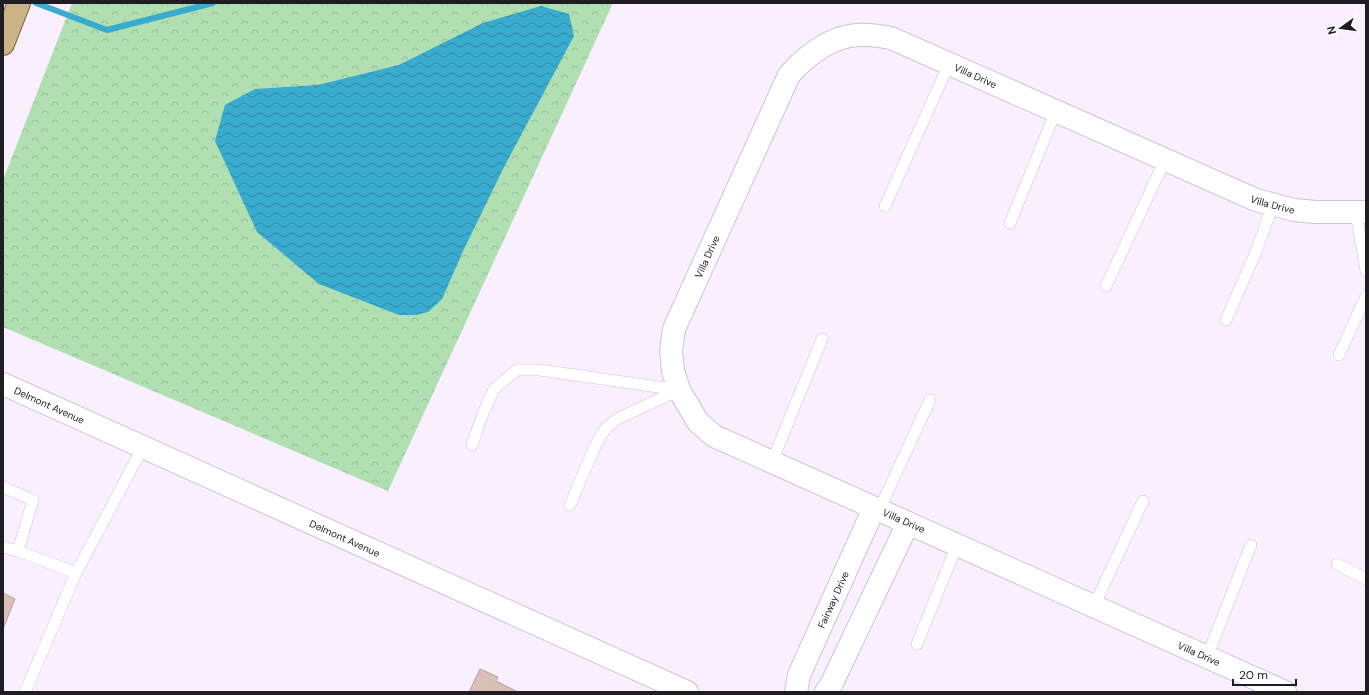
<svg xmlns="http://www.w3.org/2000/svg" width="1369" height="695" viewBox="0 0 1369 695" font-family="'DM Sans',sans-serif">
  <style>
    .forest { fill: url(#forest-crowns) }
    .water { fill: url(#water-waves) }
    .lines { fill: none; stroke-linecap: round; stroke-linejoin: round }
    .stream { stroke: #39abce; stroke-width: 6 }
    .building { fill: #d9c1b9; stroke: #b7a098 }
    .service-casing { stroke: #cfc3d6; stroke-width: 12 }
    .minor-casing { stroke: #cfc3d6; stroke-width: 24 }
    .tertiary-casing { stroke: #cfc3d6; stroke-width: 24 }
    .primary-casing { stroke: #765e31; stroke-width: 24 }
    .service { stroke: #fff; stroke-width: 11 }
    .minor { stroke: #fff; stroke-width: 22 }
    .tertiary { stroke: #fff; stroke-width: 22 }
    .primary { stroke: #c9b488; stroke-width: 22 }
    .labels { text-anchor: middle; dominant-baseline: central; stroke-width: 4; stroke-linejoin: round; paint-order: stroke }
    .street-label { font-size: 10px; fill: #201c23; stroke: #fff }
  </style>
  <defs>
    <pattern id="forest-crowns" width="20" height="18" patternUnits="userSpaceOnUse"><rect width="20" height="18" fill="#b0dfb1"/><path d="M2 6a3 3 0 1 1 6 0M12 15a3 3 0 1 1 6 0" fill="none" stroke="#97bf98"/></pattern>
    <pattern id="water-waves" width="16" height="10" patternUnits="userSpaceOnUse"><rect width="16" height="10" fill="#39abce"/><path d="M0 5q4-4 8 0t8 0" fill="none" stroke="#308aa7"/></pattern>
  </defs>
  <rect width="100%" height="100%" fill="#f9efff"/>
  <path class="forest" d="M72 3H613L388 491 3 327V180Z"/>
  <path class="water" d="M541 6 569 14 574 36 505 165 464 249 442 299 428 312 416 315H399L319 284 257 232 215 141 225 105 255 89 318 85 399 65 483 23Z"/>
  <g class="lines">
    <path class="stream" d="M36 3 107 30 213 3"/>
  </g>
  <g class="building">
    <path d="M3 593 15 599 3 629Z"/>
    <path d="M480 669 498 677 496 681 518 692H469Z"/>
  </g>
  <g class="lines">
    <defs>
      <g id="service">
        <path d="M885 206 949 64"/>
        <path d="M1356 213 1366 271"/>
        <path d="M1010 223 1056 111"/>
        <path d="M1106 286 1165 160"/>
        <path d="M1226 320 1255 254 1273 205"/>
        <path d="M1339 355 1366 296"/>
        <path d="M472 445 482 416 494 389 517 370H540L679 390"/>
        <path d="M772 462 822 339"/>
        <path d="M3 487 33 500 18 551 76 573 143 447"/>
        <path d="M570 505 596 444 606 428 617 419 679 390"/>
        <path d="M879 510 930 400"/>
        <path d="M3 547 18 551"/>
        <path d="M1337 564 1366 579"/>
        <path d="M1094 606 1143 501"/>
        <path d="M917 644 957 545"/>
        <path d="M1207 657 1251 545"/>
        <path d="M25 692 76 573"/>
      </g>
      <g id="minor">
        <path id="s1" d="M796 692 799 675 874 508"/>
        <path d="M826 692 831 685 908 523"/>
        <path id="s2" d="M1285 692 714 436 698 422 679 390 673 371 671 351 674 329 789 75C807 55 829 37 857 35 868 34 880 36 891 38L1256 200 1294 210 1315 212H1366"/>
      </g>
      <g id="tertiary">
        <path id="s3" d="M3 384 687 692"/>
      </g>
      <path id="primary" d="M3 44 19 3"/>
    </defs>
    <use href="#service" class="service-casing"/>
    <use href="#minor" class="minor-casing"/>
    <use href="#tertiary" class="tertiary-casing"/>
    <use href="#primary" class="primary-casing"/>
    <use href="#service" class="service"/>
    <use href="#minor" class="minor"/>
    <use href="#tertiary" class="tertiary"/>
    <use href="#primary" class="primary"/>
  </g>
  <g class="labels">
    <g class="street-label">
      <text stroke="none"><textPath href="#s2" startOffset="1233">Villa Drive</textPath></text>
      <text stroke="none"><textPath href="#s2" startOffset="1557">Villa Drive</textPath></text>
      <text stroke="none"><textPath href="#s2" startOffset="826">Villa Drive</textPath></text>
      <text stroke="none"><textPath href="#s3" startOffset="51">Delmont Avenue</textPath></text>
      <text transform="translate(904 521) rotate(24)">Villa Drive</text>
      <text stroke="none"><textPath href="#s3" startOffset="375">Delmont Avenue</textPath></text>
      <text stroke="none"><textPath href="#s1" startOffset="100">Fairway Drive</textPath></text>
      <text transform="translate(1199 654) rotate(24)">Villa Drive</text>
    </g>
  </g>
  <rect width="1369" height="695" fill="none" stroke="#201c23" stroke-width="8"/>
  <g transform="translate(1341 28) rotate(256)" stroke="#ffffff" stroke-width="3" paint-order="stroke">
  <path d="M0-3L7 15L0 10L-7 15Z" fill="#201c23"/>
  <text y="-6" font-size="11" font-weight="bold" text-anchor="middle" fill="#201c23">N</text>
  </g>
  <path d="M1233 679v6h63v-6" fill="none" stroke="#201c23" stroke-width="2"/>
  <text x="1239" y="679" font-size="12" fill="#201c23" stroke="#ffffff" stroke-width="3" paint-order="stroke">20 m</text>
</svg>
